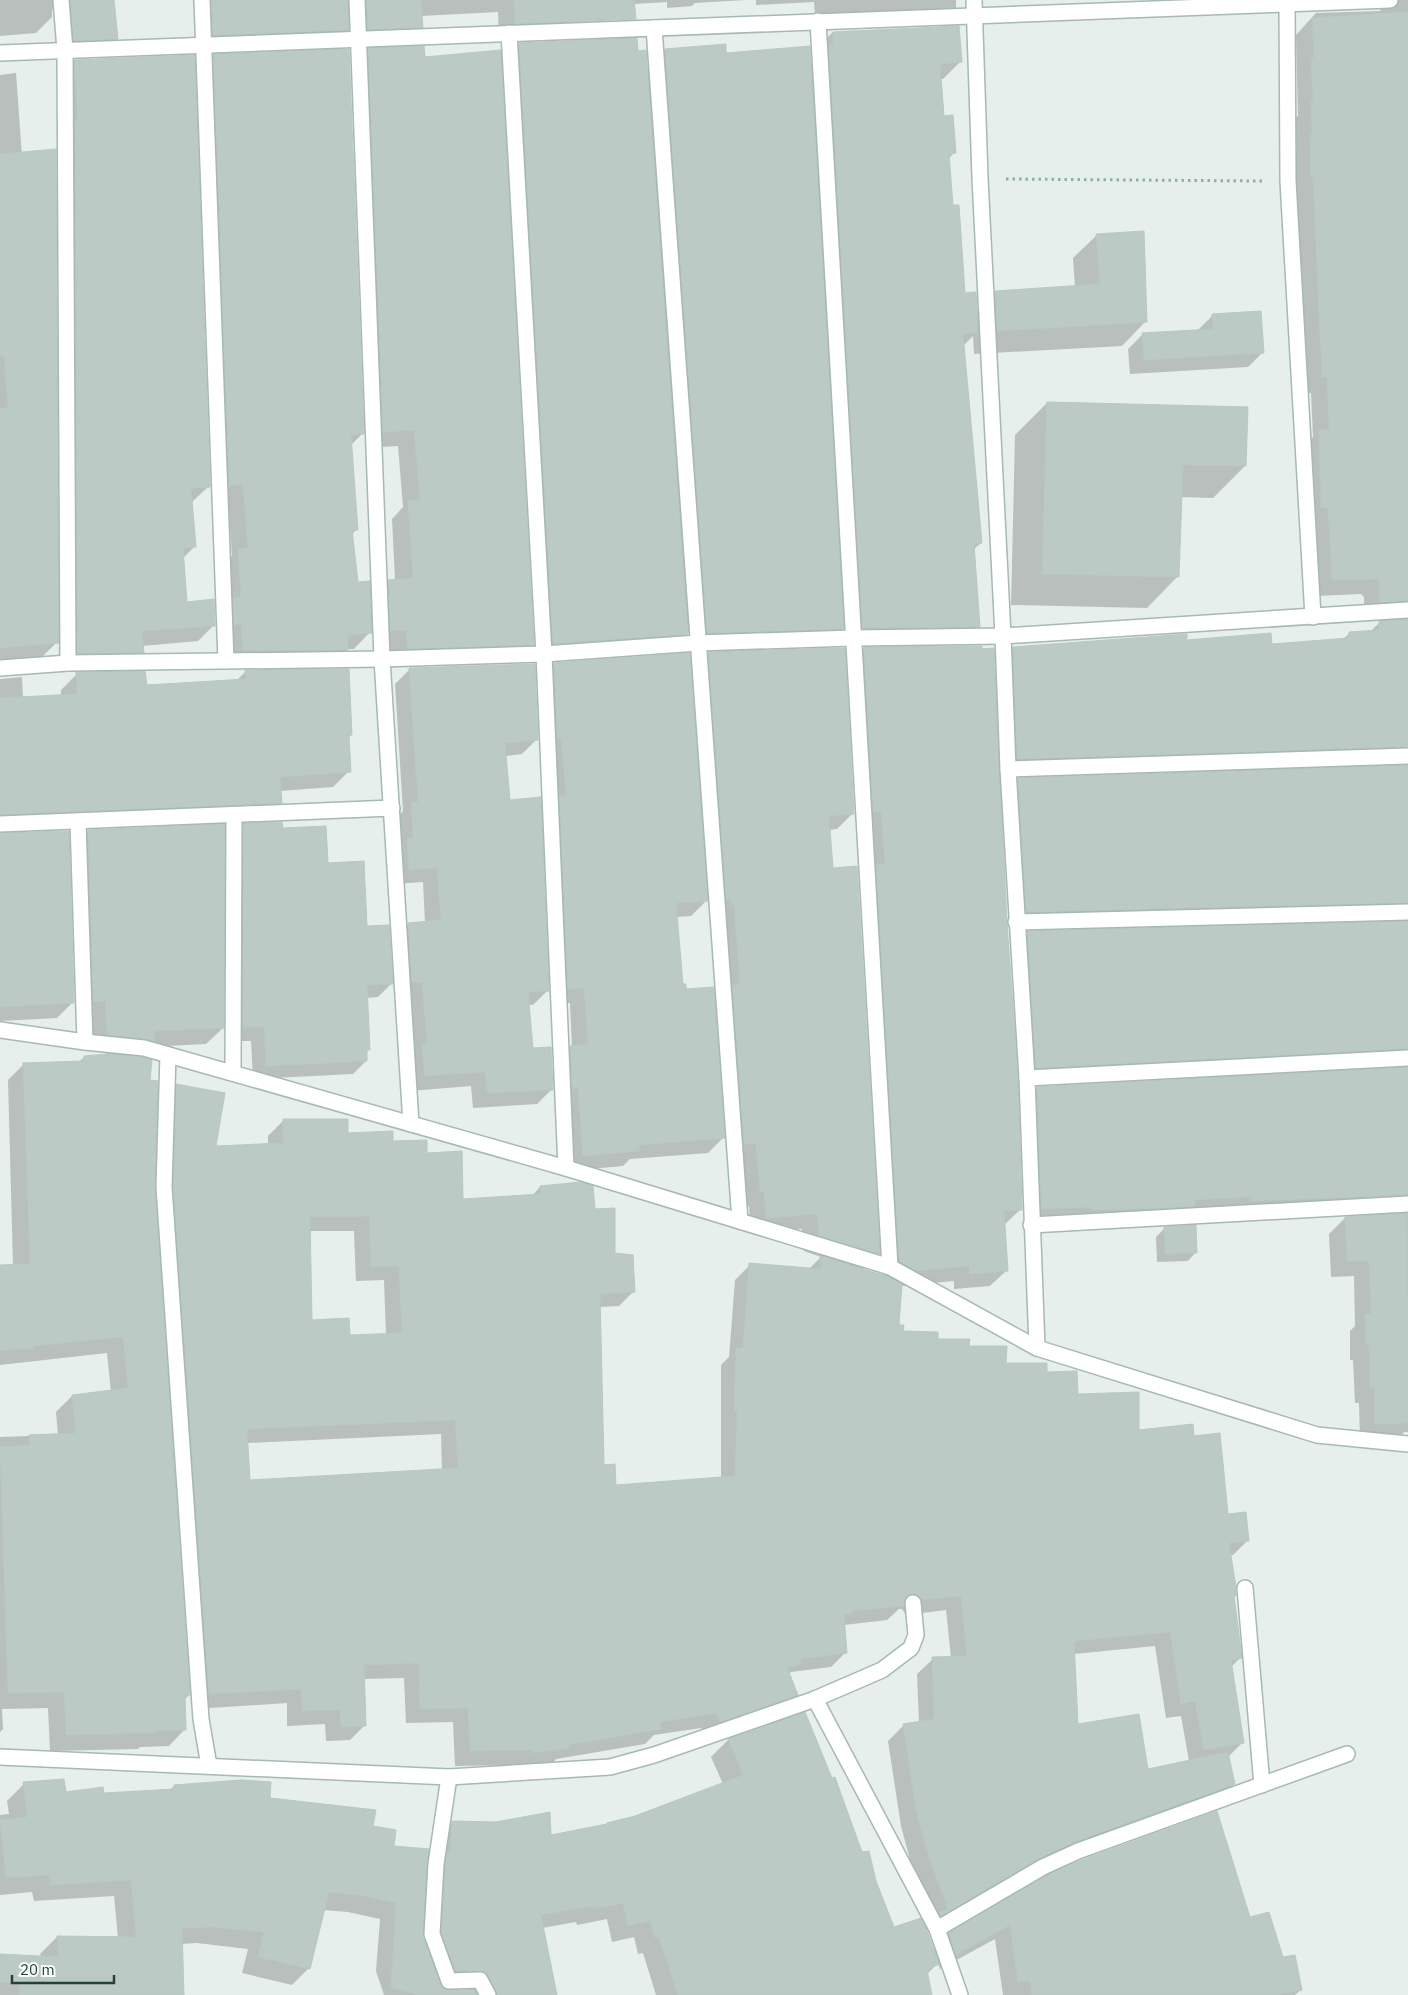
<svg xmlns="http://www.w3.org/2000/svg" width="1408" height="1995" viewBox="0 0 1408 1995" font-family="'IBM Plex Sans',sans-serif">
  <style>
    .shadow { fill: #0003; fill-rule: evenodd }
    .building { fill: #bbcac4; stroke: #b8c9c2; fill-rule: evenodd }
    .lines { fill: none; stroke-linecap: round; stroke-linejoin: round }
    .minor-casing { stroke: #a8b8b2; stroke-width: 18 }
    .path { stroke: #86b3a5; stroke-width: 3; stroke-dasharray: 2.5 4; stroke-linecap: butt }
    .minor { stroke: #fff; stroke-width: 15 }
  </style>
  <rect width="100%" height="100%" fill="#e6efeb"/>
  <g class="shadow">
    <path d="M0 0H113L116 39 100 55 58 56 55 15 52 8V17L36 33 0 36Z"/>
    <path d="M193 0H746L695 3 692 6 667 8V2L569 8 571 21 555 37 499 39 498 12 421 16 422 27 406 43 352 45 351 16 347 9 348 30 331 46 198 51Z"/>
    <path d="M756 0H956V7L940 23 816 27 814 2 756 5Z"/>
    <path d="M1298 0H1408V1432H1404L1399 1438 1360 1440 1359 1403H1355L1353 1360H1350V1331L1355 1326 1354 1276 1331 1277 1329 1234 1345 1218 1400 1215 1395 1211 1026 1224 1021 1104 1037 1088 1401 1069 1391 1064 1020 1084 1012 948 1028 932 1399 923 1397 920 1011 928 1002 795 1018 779 1399 767 1397 764 1001 775 997 664 1013 648 1186 642 1270 646 1343 639 1350 633 1370 632 1380 622 1399 621 1396 617 1364 618V597L1361 594 1316 596 1303 447 1313 437 1311 393H1306L1294 152 1297 149 1295 118 1298 116 1296 35 1316 13 1381 11 1379 8Z"/>
    <path d="M958 27 960 62 943 79H940L942 117 954 153 948 159 951 207 964 294 976 312 996 292 1075 287 1073 258 1097 235 1145 322 1122 346 974 354 973 336 963 346 981 543 973 550 979 626 962 644 846 645 845 626 825 646 690 650 689 632 670 651 536 660 502 61 519 44 637 53 646 69 665 50 725 54 810 65 817 58 816 49 833 32Z"/>
    <path d="M369 50 533 644 516 661 391 665 390 646 374 648 372 598 389 581 395 580 392 519 403 507 398 446 366 448 352 66Z"/>
    <path d="M214 55 363 433 351 445 357 529 352 534 357 584 370 632 354 649H347L331 666 228 667 222 566 232 556 198 72Z"/>
    <path d="M75 61 209 486 191 503 195 546 182 559 185 603 214 625 198 641 142 646V652L126 668 62 669 59 77Z"/>
    <path d="M16 73 57 642 41 658 0 673V75Z"/>
    <path d="M1212 316 1262 353 1248 367 1130 374 1128 349 1143 334 1197 331Z"/>
    <path d="M1047 403 1245 466 1213 498 1180 497 1178 576 1147 608 1011 605 1015 435Z"/>
    <path d="M864 648 1021 1209 1004 1225 1007 1270 990 1286 954 1289V1281L901 1286 898 1326 902 1333 968 1347 1005 1364 1046 1373 1076 1395 1138 1431 1193 1438 1227 1515 1248 1540 1233 1555H1230L1240 1658 1231 1667 1242 1743 1228 1757 1234 1784 1219 1799 1022 1874 926 1930 933 1950 949 1934 1048 1876 1249 1919 1282 1959 1301 1990 1295 1995H1003L995 1939 940 1969 938 1963 921 1980 894 1995H656L643 1953 638 1954 634 1937 612 1942 607 1919 577 1925 576 1922 542 1928 556 1995H384L376 1971 380 1919 348 1912 323 1910 309 1968 292 1985 242 1973 248 1949 197 1943 181 1944 183 1995H0V1955L41 1957 40 1954 57 1937 118 1938 114 1896 34 1901 32 1892 0 1895V1815L9 1814 7 1801 24 1784 65 1793 103 1795 170 1790 174 1786 269 1799 371 1827 392 1847 425 1945 429 1883 435 1839 452 1823 550 1836 606 1826 635 1817 723 1784 711 1757 728 1740 805 1714 893 1928H925L932 1921 912 1867 901 1826 888 1741 903 1726 919 1723 917 1674 933 1659 951 1658 946 1610 906 1615 902 1609H899L887 1620 844 1625 846 1652 831 1667 791 1672 789 1675 797 1695 782 1710 705 1736 701 1728 654 1735 645 1744 556 1759 553 1763 518 1767 517 1765 455 1766 453 1722 406 1723 404 1678 363 1679 365 1725 350 1740 326 1741 325 1724 287 1726V1703L194 1709 162 1101 177 1086 214 1147 268 1145V1136L283 1121 392 1143 426 1155 462 1201 532 1196 540 1187 594 1210 614 1254 634 1291 619 1306 599 1307 603 1466 615 1486 721 1478V1365L729 1357 735 1280 750 1265 809 1269 821 1257 804 1251 802 1229 751 1233 749 1206H744L693 669 709 653 853 813 837 829 829 830 832 870 856 868 879 1254 862 1270 883 1276 848 664ZM309 1231H354L356 1281 384 1280 386 1335 349 1336 311 1321ZM441 1434 442 1471 249 1482 247 1443ZM1155 1646 1166 1718 1181 1716 1189 1761 1147 1771 1077 1725 1074 1654ZM463 1987 469 1991 449 1992 438 1988Z"/>
    <path d="M554 664 706 901 691 916 676 917 682 986 723 1138 708 1153 630 1159 623 1166 569 1171 555 1062 572 1047 570 1003 553 1004 539 679Z"/>
    <path d="M410 669 537 739 522 754 505 756 509 801 548 990 533 1005H528L531 1050 552 1089 537 1104 473 1108 471 1086 410 1091 394 939 408 924 425 923 423 882 395 884 396 818 403 811 395 684Z"/>
    <path d="M246 671 351 735 347 738 349 771 333 787 280 791V803L264 819 0 829V679L22 677 23 698 61 696V690L77 674 146 686 236 681Z"/>
    <path d="M244 825 282 829 327 864 366 928 392 983 378 997 366 998 368 1050 366 1052V1061L353 1074 253 1079 251 1041H230V838Z"/>
    <path d="M88 831 223 1028 206 1044 146 1047 135 1058 149 1081 153 1188 189 1695 184 1700 185 1729 169 1746 140 1747 138 1749 50 1751 48 1708 2 1709 3 1729 0 1732V1437L58 1435 56 1412 72 1396 111 1392 107 1353 0 1365V1266H13L8 1080 24 1064 79 1062 84 1057H117L118 1055 90 1051 72 848Z"/>
    <path d="M0 835 73 1002 57 1018 0 1021Z"/>
    <path d="M1165 1228 1196 1252 1188 1261 1157 1262 1156 1237Z"/>
  </g>
  <g class="building">
    <path d="M70 0H114L118 39 74 41Z"/>
    <path d="M211 0H348L349 30 213 35Z"/>
    <path d="M366 0H421L423 28 368 30Z"/>
    <path d="M514 0H634L636 19 515 24Z"/>
    <path d="M1408 12V601L1380 602 1379 581 1377 579 1332 580 1328 508H1321L1319 430 1329 429 1327 377H1322L1313 177H1311L1310 134H1312L1311 101H1313L1311 58H1314L1312 18Z"/>
    <path d="M959 26 962 62 940 64 944 116 953 115 956 153 949 154 953 205H959L965 293 976 292 978 333 963 334 982 543 974 544 980 627 862 628 829 44H833V32Z"/>
    <path d="M637 38 638 51 646 50 688 634 553 644 519 43Z"/>
    <path d="M726 44V53L810 46 844 629 707 633 665 49Z"/>
    <path d="M424 46 425 57 501 50 534 645 408 649 406 630 390 631 388 580 413 578 408 501 420 500 414 430 383 432 368 48Z"/>
    <path d="M349 49 364 434 351 435 358 530H352L358 582 370 581 372 633 348 635V650L243 651 241 624 234 625 233 598 241 596 238 549 248 548 243 484 229 486 213 54Z"/>
    <path d="M195 55 210 487 191 488 196 547 183 548 187 602 214 599 215 626 142 631 144 653 77 654 75 120H78L74 60Z"/>
    <path d="M56 149 59 643 0 648V409L8 408 4 356H0V154Z"/>
    <path d="M1144 231 1147 322 997 331 995 291 1100 284 1096 234Z"/>
    <path d="M1261 311 1264 353 1144 360 1142 333 1213 329 1212 314Z"/>
    <path d="M1047 402 1248 407 1246 466 1183 465 1179 577 1042 574Z"/>
    <path d="M1408 619V747L1017 759 1013 647 1187 634V640L1271 633 1272 644 1349 638V632L1379 630V621Z"/>
    <path d="M982 646V649L994 648 1007 923 1018 1078 1022 1210H1004L1008 1271 970 1274 969 1266 916 1271 899 1261 876 865 885 864 881 812H873L864 647Z"/>
    <path d="M845 648 854 814 829 816 833 868 857 866 880 1254 819 1236 817 1214 766 1218 764 1191H760L756 1143 744 1144 732 985H740L734 904 731 905V899L726 900 708 652Z"/>
    <path d="M690 653 708 901 676 903 683 984H686V989L714 987 725 1138 639 1145 640 1151 583 1156 578 1088H572L570 1046 588 1044 584 988 568 989 559 796 566 795 561 738H557L554 663Z"/>
    <path d="M535 664 538 740 505 743 510 800 541 797 549 991 528 992 533 1048 551 1047 553 1090 487 1093 485 1072 425 1076 422 1043H427L422 982 412 983 408 923 441 920 437 868 409 870 407 839 413 838 411 802H418L409 668Z"/>
    <path d="M349 669 352 735H349L351 772 280 777 282 803 0 815V698L77 694 76 672 145 671 147 685 246 679 245 670Z"/>
    <path d="M1408 765V903L1026 912 1018 778Z"/>
    <path d="M282 822 283 828 326 826 328 863 364 861 367 926 389 925 393 984 367 985 370 1050H367V1061L266 1066 264 1027H243V823Z"/>
    <path d="M225 824 224 1028 155 1031 154 1041 107 1035 105 1001 93 1002 88 830Z"/>
    <path d="M69 831 74 1003 0 1007V833Z"/>
    <path d="M1408 921V1049L1036 1068 1027 931Z"/>
    <path d="M108 1054 142 1057 152 1060 150 1080 158 1081 155 1188 190 1695H185L186 1730 156 1731V1733L66 1735 64 1692 8 1693 0 1447 29 1445V1435L76 1433 72 1395 128 1388 123 1337 33 1346V1349L0 1350V1265L30 1264 23 1063 84 1061V1056Z"/>
    <path d="M1408 1067V1193L1406 1195 1251 1201V1197L1195 1200V1206L1164 1208 1092 1210V1207L1041 1209 1037 1087Z"/>
    <path d="M176 1084 225 1093 216 1146 283 1143V1119H348V1133L393 1131V1141L427 1140V1153L462 1151 463 1199 541 1194 540 1186 581 1182 593 1186 595 1209 615 1208V1253L633 1255 635 1292 600 1294 604 1465 615 1464 616 1485 735 1476 737 1411H734L736 1348H743L749 1263 821 1269 820 1256 886 1276 902 1284 899 1325H904L903 1331 938 1332V1339H970L969 1346H1007L1006 1363H1047V1372L1077 1371 1078 1394 1139 1392V1430L1193 1424 1194 1436 1220 1433 1228 1514 1246 1512 1249 1541 1229 1543 1236 1587V1596H1234L1242 1658 1231 1660 1244 1743 1204 1750 1195 1701 1181 1704 1170 1632 1074 1641 1078 1724 1139 1714 1148 1769 1228 1752 1235 1784 1074 1842 1038 1859 941 1916 939 1912 948 1909 927 1852 916 1810 903 1724 934 1719 932 1657 967 1656 961 1596 922 1600 917 1595 912 1594 905 1599 904 1606 852 1611V1614L844 1615 847 1653 800 1659 801 1664 787 1667 798 1695 720 1722 716 1713 660 1722 661 1729 569 1745V1748L532 1753V1750L470 1751 468 1708 420 1709 419 1663 364 1665 366 1726 341 1727 340 1710 302 1711 301 1689 209 1694 173 1187ZM369 1216 371 1267 399 1266 402 1333 350 1335 349 1318 312 1320 310 1217ZM455 1420 458 1468 250 1480 247 1429Z"/>
    <path d="M1407 1213 1408 1423 1375 1424 1374 1388H1370L1369 1345H1366L1365 1314H1371L1369 1261 1347 1262 1345 1217Z"/>
    <path d="M1196 1225 1197 1253 1165 1254 1164 1227Z"/>
    <path d="M805 1712 832 1778 835 1777 862 1852 869 1851 876 1881 894 1927 921 1918 928 1933 939 1964 927 1970 932 1995H678L659 1937 655 1938 650 1921 628 1926 623 1903 593 1909V1906L541 1915 557 1995H497L488 1976 484 1972 456 1971 441 1933 445 1865 447 1851H450L452 1821 496 1822 550 1812 551 1835 607 1824V1823L635 1816 743 1775 728 1739Z"/>
    <path d="M64 1779 66 1792 103 1787 104 1793 174 1789V1785L241 1780 271 1782 270 1798 376 1810 373 1826 396 1830 394 1846 429 1849 423 1937 443 1988 449 1990H474L477 1995H418L391 1988 396 1903 365 1896 329 1892 310 1969 258 1957 264 1932 215 1927 182 1928 184 1995H19V1983L0 1982V1954L59 1957 57 1936 136 1937 131 1880 50 1885 49 1875 6 1878 0 1820 27 1817 23 1782Z"/>
    <path d="M1217 1811 1250 1917 1269 1912 1283 1957 1295 1955 1302 1990 1277 1995H1032L1030 1981 1018 1982 1010 1925 956 1955 948 1933 1047 1875 1082 1860Z"/>
  </g>
  <g class="lines">
    <defs>
      <g id="minor">
        <path d="M61 0 65 50 68 663"/>
        <path d="M202 0 226 661"/>
        <path d="M357 0 382 659 411 1124"/>
        <path d="M974 0 980 178 1003 636 1008 769 1027 1078 1037 1348"/>
        <path d="M1287 4 1288 181 1313 617"/>
        <path d="M818 21 890 1267"/>
        <path d="M654 28 740 1221"/>
        <path d="M509 33 544 654 566 1168"/>
        <path d="M0 53 1390 0"/>
        <path d="M0 668 68 663 382 659 544 654 698 643 853 638 1003 636 1408 610"/>
        <path d="M1008 769 1408 756"/>
        <path d="M78 821 85 1042"/>
        <path d="M0 824 392 808"/>
        <path d="M1016 922 1408 912"/>
        <path d="M0 1030 85 1042 144 1048 566 1168 890 1267 1037 1348 1317 1435 1408 1444"/>
        <path d="M168 1055 164 1187 201 1719 209 1766"/>
        <path d="M233 1073 234 815"/>
        <path d="M1027 1078 1408 1058"/>
        <path d="M1031 1225 1408 1204"/>
        <path d="M1245 1588 1262 1785"/>
        <path d="M815 1699 937 1929 960 1995"/>
        <path d="M0 1757 449 1777 610 1767 654 1755 815 1699 882 1670 911 1648 916 1635 913 1603"/>
        <path d="M449 1777 436 1864 432 1934 449 1981 480 1980 488 1995"/>
        <path d="M937 1929 1043 1867 1078 1851 1347 1754"/>
      </g>
    </defs>
    <use href="#minor" class="minor-casing"/>
    <path class="path" d="M1006 179 1262 181"/>
    <use href="#minor" class="minor"/>
  </g>
  <path d="M12 1975v8h102v-8" fill="none" stroke="#24423a" stroke-width="2.5"/>
  <text x="20" y="1975" font-size="15" fill="#24423a" stroke="#f7fbf9" stroke-width="4" paint-order="stroke">20 m</text>
</svg>
